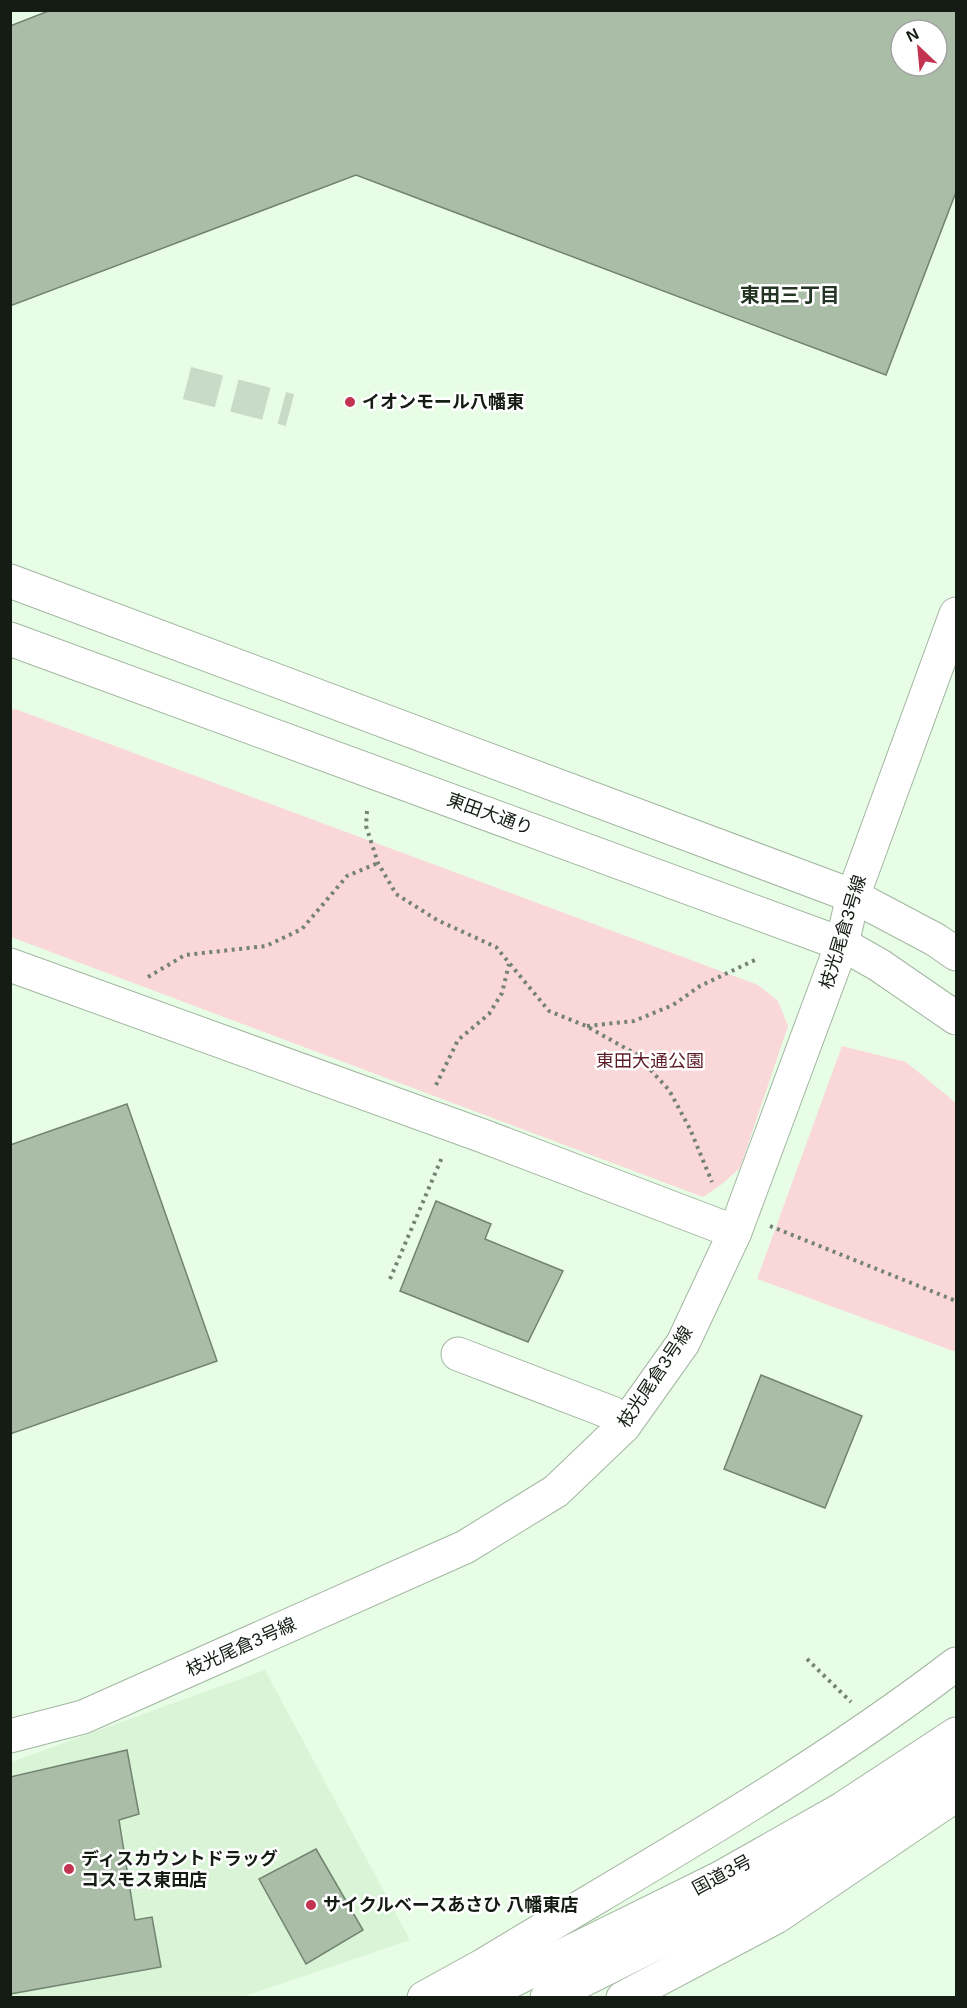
<svg xmlns="http://www.w3.org/2000/svg" width="967" height="2008" viewBox="0 0 967 2008" font-family="Helvetica,'Noto Sans JP',sans-serif">
  <style>
    .built { fill: #d9f4d7 }
    .green { fill: #fad7d9 }
    .building { fill: #a9bda7; stroke: #718470; stroke-width: 1.5; fill-rule: evenodd }
    .lines { fill: none; stroke-linecap: round; stroke-linejoin: round }
    .minor-tunnel { stroke: #c8dbc6; stroke-width: 33; stroke-dasharray: 33 16; stroke-linecap: butt }
    .minor-casing { stroke: #a2b6a1; stroke-width: 35 }
    .highway-casing { stroke: #a2b6a1; stroke-width: 35 }
    .path { stroke: #758374; stroke-width: 4; stroke-dasharray: 3 4.5; stroke-linecap: butt }
    .minor { stroke: #fff; stroke-width: 33 }
    .highway { stroke: #fff; stroke-width: 33 }
    .poi-dot { fill: #c33352; stroke: #fff; stroke-width: 2 }
    .labels { text-anchor: middle; dominant-baseline: central; stroke-width: 5; stroke-linejoin: round; paint-order: stroke }
    .poi-label { font-size: 18px; font-weight: bold; fill: #141c14; stroke: #fff; text-anchor: start }
    .street-label { font-size: 18px; fill: #141c14; stroke: #fff }
    .park-label { font-size: 18px; fill: #5c1c27; stroke: #fff }
    .neighbourhood-label { font-size: 20px; font-weight: bold; fill: #243523; stroke: #fff }
  </style>
  <rect width="100%" height="100%" fill="#e8fde6"/>
  <path class="built" d="M265 1670 410 1940 242 1997 11 1998V1762Z"/>
  <g class="green">
    <path d="M10 709 18 710 758 985 778 1001 788 1026 740 1168 722 1184 703 1197 11 937Z"/>
    <path d="M842 1046 906 1062 956 1103V1352L757 1279Z"/>
  </g>
  <g class="building">
    <path d="M51 10H956V192L886 375 356 175 10 306V26ZM901 30H937V66H901Z"/>
    <path d="M127 1104 217 1361 10 1434V1145Z"/>
    <path d="M436 1201 491 1224 485 1239 563 1271 528 1342 400 1291Z"/>
    <path d="M761 1375 862 1416 825 1508 724 1469Z"/>
    <path d="M127 1750 139 1814 119 1820 135 1920 152 1917 161 1967 10 1994V1777Z"/>
    <path d="M316 1849 363 1930 306 1964 259 1879Z"/>
  </g>
  <g class="lines">
    <path class="minor-tunnel" d="M187 383 290 410"/>
    <defs>
      <g id="minor">
        <path d="M10 581 853 896 936 940 956 954"/>
        <path d="M10 639 842 944 879 965 956 1018"/>
        <path d="M10 965 483 1136 735 1232"/>
        <path d="M458 1354 612 1413 624 1426"/>
        <path d="M10 1736 83 1717 465 1547 556 1491 624 1426 683 1343 735 1232 842 944 853 896 956 614"/>
        <path d="M623 1998 776 1917 956 1795"/>
      </g>
      <g id="highway">
        <path d="M424 1998 482 1966C642 1869 807 1778 956 1664"/>
        <path d="M477 1998 720 1878 842 1809 956 1734"/>
        <path d="M547 1998 735 1904 859 1834 956 1768"/>
      </g>
    </defs>
    <use href="#minor" class="minor-casing"/>
    <use href="#highway" class="highway-casing"/>
    <g class="path">
      <path d="M367 811 366 826 378 863 396 894 437 920 496 947 549 1011 586 1026 636 1054 669 1090 690 1129 712 1182"/>
      <path d="M148 977 185 955 266 946 302 929 347 876 378 863"/>
      <path d="M587 1026 634 1021 673 1005 700 986 757 959"/>
      <path d="M436 1085 458 1040 489 1014 502 993 509 964"/>
      <path d="M770 1226 956 1301"/>
      <path d="M390 1279 443 1155"/>
      <path d="M807 1659 851 1702"/>
    </g>
    <use href="#minor" class="minor"/>
    <use href="#highway" class="highway"/>
  </g>
  <g class="poi-dot">
    <circle cx="350" cy="402" r="6"/>
    <circle cx="69" cy="1869" r="6"/>
    <circle cx="311" cy="1905" r="6"/>
  </g>
  <g class="labels">
    <g class="poi-label">
      <text x="362" y="402">イオンモール八幡東</text>
      <text x="81" y="1859">ディスカウントドラッグ<tspan x="81" dy="21">コスモス東田店</tspan></text>
      <text x="323" y="1905">サイクルベースあさひ 八幡東店</text>
    </g>
    <g class="street-label">
      <text transform="translate(490 814) rotate(20)">東田大通り</text>
      <text transform="translate(843 932) rotate(-73)">枝光尾倉3号線</text>
      <text transform="translate(655 1377) rotate(-56)">枝光尾倉3号線</text>
      <text transform="translate(241 1647) rotate(-24)">枝光尾倉3号線</text>
      <text transform="translate(722 1875) rotate(-28)">国道3号</text>
    </g>
    <g class="park-label">
      <text x="650" y="1061">東田大通公園</text>
    </g>
    <g class="neighbourhood-label">
      <text x="790" y="295">東田三丁目</text>
    </g>
  </g>
  <rect width="967" height="2008" fill="none" stroke="#141c14" stroke-width="24"/>
  <g transform="translate(919 48) rotate(334)"><circle r="28" fill="#ffffff" stroke="#a1a4a1" stroke-width="1.5"/>
  <path d="M0-4.5L10 22L0 15L-10 22Z" fill="#c33352"/>
  <text y="-9" font-size="16" font-weight="bold" text-anchor="middle" fill="#141c14">N</text>
  </g>
</svg>
